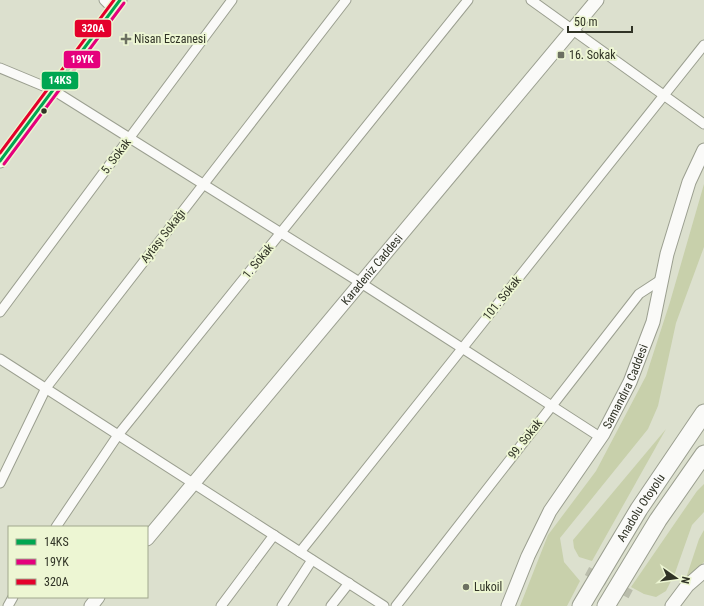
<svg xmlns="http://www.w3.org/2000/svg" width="704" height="606" viewBox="0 0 704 606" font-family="'Roboto Condensed',sans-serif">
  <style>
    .green { fill: #c8d0ab }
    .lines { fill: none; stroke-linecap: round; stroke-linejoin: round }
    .street-tunnel { stroke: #babdac; stroke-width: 9; stroke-dasharray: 9 4.5; stroke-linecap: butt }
    .street-casing { stroke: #9b9f90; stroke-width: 11 }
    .secondary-casing { stroke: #9b9f90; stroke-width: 15 }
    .highway-casing { stroke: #9b9f90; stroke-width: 19 }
    .street { stroke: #fafaf8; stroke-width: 9 }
    .secondary { stroke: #fafaf8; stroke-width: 13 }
    .highway { stroke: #fafaf8; stroke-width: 17 }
    .bus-1-casing { stroke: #edf6d3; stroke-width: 6 }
    .bus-2-casing { stroke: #edf6d3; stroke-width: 6 }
    .bus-3-casing { stroke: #edf6d3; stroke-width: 6 }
    .bus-1 { stroke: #00a651; stroke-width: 3 }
    .bus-2 { stroke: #e5007d; stroke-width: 3 }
    .bus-3 { stroke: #e4002b; stroke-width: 3 }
    .poi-dot { fill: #6c7061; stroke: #edf6d3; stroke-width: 1.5 }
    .bus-dot { fill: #303326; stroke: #edf6d3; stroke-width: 1.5 }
    .labels { text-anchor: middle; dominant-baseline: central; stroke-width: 4; stroke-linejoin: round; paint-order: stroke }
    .poi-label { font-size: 12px; fill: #303326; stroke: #edf6d3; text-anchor: start }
    .street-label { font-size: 12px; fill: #303326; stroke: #edf6d3 }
    .line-badge { stroke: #edf6d3; stroke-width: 1.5 }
    .badge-label { font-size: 11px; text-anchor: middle; font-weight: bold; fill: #fff }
  </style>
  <rect width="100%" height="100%" fill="#dce0ce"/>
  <g class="green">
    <path d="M704 184V247L676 323 658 406 648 429 560 538 564 562 580 581 567 606H520L548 535 596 471 646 376 670 302Z"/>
    <path d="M666 429 592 561 579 557 574 548 573 540Z"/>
    <path d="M704 484V512L692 525 675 573 666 591 656 597 644 594 631 587 697 491Z"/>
    <path d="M704 530V562L685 581 699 539Z"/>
  </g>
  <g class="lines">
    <path class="street-tunnel" d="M587 571 632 595"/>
    <defs>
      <g id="street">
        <path d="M104 0 113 9"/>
        <path d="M531 0 704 124"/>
        <path d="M0 68 53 90 361 283 600 437"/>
        <path d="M0 312 232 0"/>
        <path d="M0 359 384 606"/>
        <path d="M0 483 46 388 346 0"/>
        <path d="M56 527 118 435 468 0"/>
        <path d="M300 552 704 45"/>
        <path d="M8 606 13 597"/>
        <path d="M221 606 274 535"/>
        <path d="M282 606 312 560"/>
        <path d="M331 606 349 583"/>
        <path d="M396 606 639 294 662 279"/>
      </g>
      <g id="secondary">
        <path d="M0 161 120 0"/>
        <path id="s1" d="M147 539 597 0"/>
        <path d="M91 606 98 597"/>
        <path id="s2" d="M508 606 528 556 550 511 603 434 630 382 653 322 667 254 689 182 704 150"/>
        <path d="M672 606 687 586 704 571"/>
      </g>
      <g id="highway">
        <path id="s3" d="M581 606 639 509 704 413"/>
        <path d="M606 606 658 520 704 454"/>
      </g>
    </defs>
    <use href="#street" class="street-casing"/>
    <use href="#secondary" class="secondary-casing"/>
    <use href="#highway" class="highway-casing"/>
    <use href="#street" class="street"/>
    <use href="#secondary" class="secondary"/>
    <use href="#highway" class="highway"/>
    <defs>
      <path id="bus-1" d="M0 161 120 0"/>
      <path id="bus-2" d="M4 164 124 3"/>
      <path id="bus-3" d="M0 153 114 0"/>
    </defs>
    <use href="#bus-1" class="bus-1-casing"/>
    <use href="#bus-2" class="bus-2-casing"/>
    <use href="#bus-3" class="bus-3-casing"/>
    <use href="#bus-1" class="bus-1"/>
    <use href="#bus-2" class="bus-2"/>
    <use href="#bus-3" class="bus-3"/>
  </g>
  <g class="poi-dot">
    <path d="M124 33h4v4h4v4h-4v4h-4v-4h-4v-4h4z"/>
    <rect x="557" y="51" width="8" height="8" rx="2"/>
    <circle cx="466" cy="587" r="4"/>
  </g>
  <circle class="bus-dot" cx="44" cy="111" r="3.5"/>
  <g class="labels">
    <g class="poi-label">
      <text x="134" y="39">Nisan Eczanesi</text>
      <text x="569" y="55">16. Sokak</text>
      <text x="474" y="587">Lukoil</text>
    </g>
    <g class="street-label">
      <text transform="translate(116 156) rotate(-53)">5. Sokak</text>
      <text transform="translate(163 236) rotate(-52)">Aytaşı Sokağı</text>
      <text transform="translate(258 261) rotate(-51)">1. Sokak</text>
      <text stroke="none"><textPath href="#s1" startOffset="351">Karadeniz Caddesi</textPath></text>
      <text transform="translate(502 298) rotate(-51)">101. Sokak</text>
      <text stroke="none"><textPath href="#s2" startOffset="250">Samandıra Caddesi</textPath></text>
      <text transform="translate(525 439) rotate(-52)">99. Sokak</text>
      <text stroke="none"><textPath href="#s3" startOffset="115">Anadolu Otoyolu</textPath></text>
    </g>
  </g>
  <g class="line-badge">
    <rect x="74" y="19" width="38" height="19" rx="4" fill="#e4002b"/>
    <rect x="63" y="50" width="38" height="19" rx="4" fill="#e5007d"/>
    <rect x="41" y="71" width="38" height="19" rx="4" fill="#00a651"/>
  </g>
  <g class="badge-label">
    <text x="93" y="32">320A</text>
    <text x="82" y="63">19YK</text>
    <text x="60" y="84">14KS</text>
  </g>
  <rect x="8" y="526" width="140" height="72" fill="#edf6d3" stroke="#a1a88e"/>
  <rect x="16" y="539" width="20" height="6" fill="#00a651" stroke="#a1a88e"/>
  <text x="44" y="546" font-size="12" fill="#303326">14KS</text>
  <rect x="16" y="559" width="20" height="6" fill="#e5007d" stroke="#a1a88e"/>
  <text x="44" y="566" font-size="12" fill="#303326">19YK</text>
  <rect x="16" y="579" width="20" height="6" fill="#e4002b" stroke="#a1a88e"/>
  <text x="44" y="586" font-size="12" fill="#303326">320A</text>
  <g transform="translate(676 578) rotate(103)" stroke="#edf6d3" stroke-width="3" paint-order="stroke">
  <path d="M0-3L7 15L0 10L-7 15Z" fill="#303326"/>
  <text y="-6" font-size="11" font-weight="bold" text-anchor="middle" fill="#303326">N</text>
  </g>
  <path d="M568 26v6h64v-6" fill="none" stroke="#303326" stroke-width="2"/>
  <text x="574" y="26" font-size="12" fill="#303326" stroke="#edf6d3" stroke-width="3" paint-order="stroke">50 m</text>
</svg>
